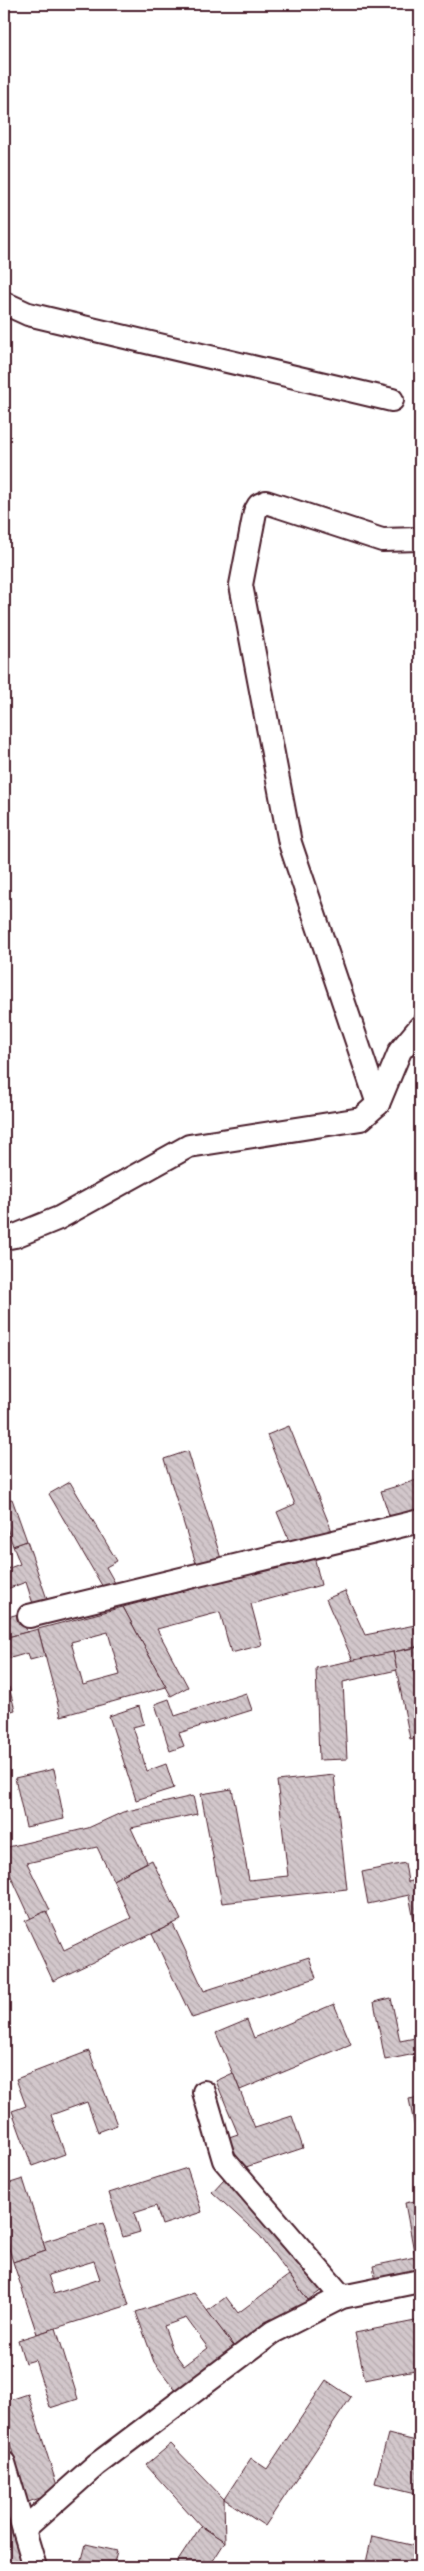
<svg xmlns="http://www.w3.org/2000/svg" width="424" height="2571" viewBox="0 0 424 2571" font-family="'Indie Flower',sans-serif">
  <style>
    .building { fill: url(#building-back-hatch); stroke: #4a1f2b; fill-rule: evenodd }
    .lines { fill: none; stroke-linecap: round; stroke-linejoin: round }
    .minor-casing { stroke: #4a1f2b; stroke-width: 26 }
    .minor { stroke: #fff; stroke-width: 22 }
  </style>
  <defs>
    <pattern id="building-back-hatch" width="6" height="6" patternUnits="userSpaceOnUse" patternTransform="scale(1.25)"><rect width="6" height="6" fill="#d2c7cb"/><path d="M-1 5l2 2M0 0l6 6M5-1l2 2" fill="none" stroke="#b6aaae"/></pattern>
  </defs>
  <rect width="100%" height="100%" fill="#fff"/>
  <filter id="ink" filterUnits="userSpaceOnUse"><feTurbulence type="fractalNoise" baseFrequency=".02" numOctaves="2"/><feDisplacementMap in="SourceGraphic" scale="10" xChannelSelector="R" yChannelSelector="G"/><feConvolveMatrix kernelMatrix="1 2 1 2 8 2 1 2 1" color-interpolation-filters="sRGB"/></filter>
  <g filter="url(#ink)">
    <g class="building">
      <path d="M289 1426 332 1531 292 1548 277 1512 295 1504 267 1435Z"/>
      <path d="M188 1451 222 1562 198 1570 164 1459Z"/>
      <path d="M420 1479V1508L390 1518 381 1491Z"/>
      <path d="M70 1482 117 1561 106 1567 115 1583 104 1589 49 1494Z"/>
      <path d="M12 1499 27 1541 13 1546 4 1519V1501Z"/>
      <path d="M27 1541 48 1602 34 1607 26 1582 4 1590V1570L20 1564 13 1546Z"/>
      <path d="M314 1556 321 1585 251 1604 262 1645 231 1653 220 1612 157 1629 188 1687 171 1696 123 1607Z"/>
      <path d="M345 1591 365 1635 420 1624V1646L353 1661 326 1599Z"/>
      <path d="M123 1607 166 1687 61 1716 38 1629ZM108 1632 120 1675 83 1685 71 1642Z"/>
      <path d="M22 1613 27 1632 4 1638V1618Z"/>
      <path d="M38 1629 45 1656 30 1660 28 1653 4 1660V1638Z"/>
      <path d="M419 1647 420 1737 410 1739 393 1652Z"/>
      <path d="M393 1652 397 1670 343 1682 347 1759 319 1760 316 1668Z"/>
      <path d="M9 1687 15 1710 4 1713V1688Z"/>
      <path d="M246 1693 252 1710 179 1733 184 1746 170 1751 155 1704 169 1699 175 1716Z"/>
      <path d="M139 1706 144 1724 133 1727 147 1771 166 1764 174 1788 136 1800 109 1716Z"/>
      <path d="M54 1769 64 1819 26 1827 15 1778Z"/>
      <path d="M334 1775 347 1889 222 1903 201 1794 232 1789 249 1880 288 1876 277 1781Z"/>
      <path d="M193 1796 197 1814 131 1828 147 1862 113 1880 97 1847 27 1863 50 1910 31 1919 4 1861V1848L88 1828 123 1812Z"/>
      <path d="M152 1860 181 1920 53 1981 25 1921 46 1911 64 1950 131 1918 113 1880Z"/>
      <path d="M405 1863 408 1882 420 1879V1951L409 1895 368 1904 362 1872Z"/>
      <path d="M173 1924 204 1991 309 1957 316 1978 192 2018 152 1934Z"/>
      <path d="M391 1998 400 2041 420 2037V2053L385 2060 374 2002Z"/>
      <path d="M334 2004 351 2044 240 2090 216 2033 247 2020 254 2038Z"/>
      <path d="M89 2051 117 2125 98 2132 87 2102 51 2115 65 2154 32 2166 12 2111 26 2106 16 2079Z"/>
      <path d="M233 2073 255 2128 292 2116 303 2148 240 2169 229 2137 238 2134 216 2081Z"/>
      <path d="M420 2097V2137L417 2138 409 2099Z"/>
      <path d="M187 2168 202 2212 162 2225 156 2206 134 2213 140 2232 123 2237 109 2193Z"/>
      <path d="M23 2179 46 2251 13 2262 4 2232V2185Z"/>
      <path d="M224 2179 273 2225 322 2290 308 2300 260 2236 212 2192Z"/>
      <path d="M420 2200V2256L415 2257 405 2203Z"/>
      <path d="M103 2223 129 2305 37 2334 13 2262 46 2251 43 2242ZM94 2261 100 2279 54 2294 48 2275Z"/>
      <path d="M415 2257 419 2278 377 2286 373 2266Z"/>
      <path d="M289 2275 308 2300 238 2352 207 2311 226 2297 238 2313Z"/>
      <path d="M194 2293 238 2352 180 2396 154 2362 136 2312ZM186 2318 208 2348 184 2366 173 2351 164 2326Z"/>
      <path d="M420 2320V2369L365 2380 355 2333Z"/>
      <path d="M56 2328 78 2399 50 2408 35 2360 25 2363 18 2340Z"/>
      <path d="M326 2380 351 2397 265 2526 224 2499 251 2458 267 2469Z"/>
      <path d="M28 2394 59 2492 28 2502 4 2425V2402Z"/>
      <path d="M388 2434 420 2442V2494L375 2483Z"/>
      <path d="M171 2444 224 2499 225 2542 201 2526 146 2465Z"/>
      <path d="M6 2503 31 2567H4V2504Z"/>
      <path d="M201 2526 225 2542 209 2567H174Z"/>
      <path d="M372 2536 420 2547V2567L382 2565 381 2567H365Z"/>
      <path d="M86 2544 117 2551 113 2567H80Z"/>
    </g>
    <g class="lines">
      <defs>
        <g id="minor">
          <path d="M4 303 28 314 392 400"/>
          <path d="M378 1104 290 843 241 585 255 512 259 505 266 502 382 540 420 539"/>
          <path d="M4 1238 15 1236 59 1218 189 1146 361 1119 378 1104 400 1051 420 1027"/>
          <path d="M29 1616 420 1521"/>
          <path d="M204 2092 224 2160 342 2297"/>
          <path d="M4 2463 35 2567"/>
          <path d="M24 2529 96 2465 273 2332 342 2297 420 2281"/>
        </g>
      </defs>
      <use href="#minor" class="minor-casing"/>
      <use href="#minor" class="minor"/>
    </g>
  </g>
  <rect width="424" height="2571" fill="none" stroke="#fff" stroke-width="20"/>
  <rect x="10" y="10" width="404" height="2551" fill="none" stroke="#4a1f2b" stroke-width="2" filter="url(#ink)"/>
</svg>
